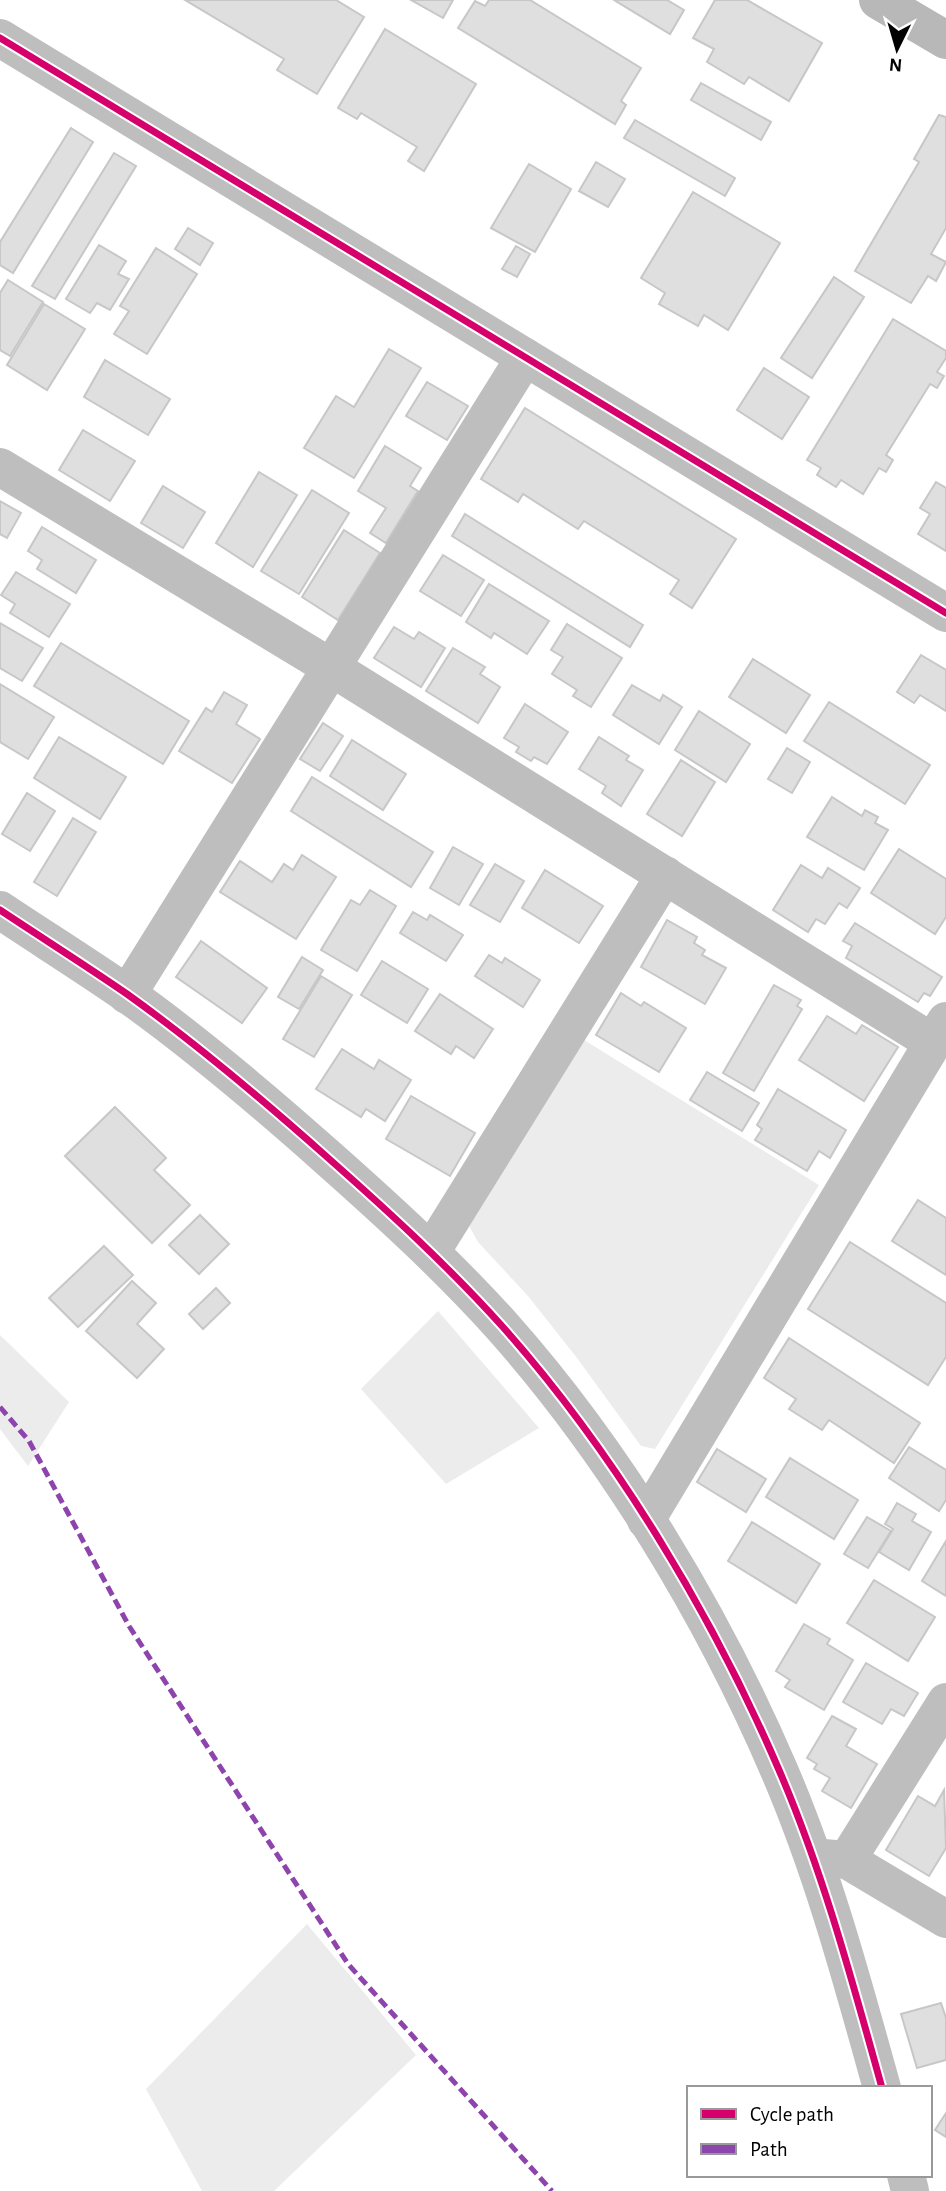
<svg xmlns="http://www.w3.org/2000/svg" width="946" height="2191" viewBox="0 0 946 2191" font-family="'Alegreya Sans',sans-serif">
  <style>
    .green { fill: #ececec }
    .building { fill: #dfdfdf; stroke: #c7c7c7; stroke-width: 2 }
    .lines { fill: none; stroke-linecap: round; stroke-linejoin: round }
    .minor { stroke: #bebebe; stroke-width: 38 }
    .tertiary { stroke: #bebebe; stroke-width: 38 }
    .secondary { stroke: #b8b8b8; stroke-width: 38 }
    .quiet { stroke: #8e44ad; stroke-width: 5; stroke-dasharray: 10 5; stroke-linecap: butt }
    .cycleway-casing { stroke: #fff; stroke-width: 11 }
    .cycleway { stroke: #d6006c; stroke-width: 7 }
  </style>
  <rect width="100%" height="100%" fill="#fff"/>
  <g class="green">
    <path d="M584 1040 819 1185 655 1449 641 1446 577 1358 528 1296 478 1242 469 1226Z"/>
    <path d="M438 1311 539 1428 446 1484 361 1389Z"/>
    <path d="M0 1335 69 1402 28 1466 0 1429Z"/>
    <path d="M307 1924 416 2055 274 2191H202L146 2089Z"/>
  </g>
  <g class="building">
    <path d="M185 0H336L364 17 317 94 277 70 284 59Z"/>
    <path d="M411 0H453L443 18Z"/>
    <path d="M489 0H530L641 68 621 101 626 105 615 124 458 28 475 1 485 6Z"/>
    <path d="M614 0H667L684 10 670 34Z"/>
    <path d="M715 0H747L822 43 789 101 749 77 744 84 707 62 714 49 693 38Z"/>
    <path d="M385 29 476 84 424 171 408 161 417 147 361 113 357 119 338 108Z"/>
    <path d="M701 83 771 122 761 140 691 100Z"/>
    <path d="M939 115 946 117V228L931 254 946 262 936 281 928 276 911 303 855 271 919 162 914 159Z"/>
    <path d="M635 120 735 178 725 196 624 138Z"/>
    <path d="M71 128 93 142 13 273 0 265V242Z"/>
    <path d="M114 153 136 166 55 299 32 286Z"/>
    <path d="M596 162 625 179 608 207 579 191Z"/>
    <path d="M529 164 571 189 535 252 491 228Z"/>
    <path d="M693 192 780 243 728 330 704 315 698 326 659 304 665 293 641 278Z"/>
    <path d="M188 228 213 243 200 265 175 249Z"/>
    <path d="M99 245 126 261 118 274 129 279 110 310 97 303 90 313 66 299Z"/>
    <path d="M516 246 530 254 517 277 502 269Z"/>
    <path d="M156 248 197 274 147 354 114 334 129 311 120 306Z"/>
    <path d="M834 277 864 297 812 378 781 358Z"/>
    <path d="M8 280 43 302 10 356 0 350V293Z"/>
    <path d="M44 304 85 329 47 390 7 365Z"/>
    <path d="M893 319 946 351V358L937 372 944 376 937 388 930 384 886 455 893 460 886 472 879 468 863 494 841 480 836 487 817 475 821 468 807 460Z"/>
    <path d="M389 349 421 368 354 478 304 448 336 396 354 407Z"/>
    <path d="M105 360 170 399 148 435 84 397Z"/>
    <path d="M764 368 809 397 782 439 737 410Z"/>
    <path d="M427 382 468 406 447 440 406 416Z"/>
    <path d="M525 408 736 539 692 608 670 594 679 580 584 521 578 529 523 494 518 502 481 479Z"/>
    <path d="M83 430 135 461 110 501 59 470Z"/>
    <path d="M385 446 421 468 410 486 418 491 386 543 370 533 386 508 358 491Z"/>
    <path d="M259 472 297 495 253 567 216 543Z"/>
    <path d="M936 482 946 488V551L918 534 930 514 920 508Z"/>
    <path d="M163 486 205 512 183 548 141 523Z"/>
    <path d="M312 490 349 513 299 594 261 571Z"/>
    <path d="M0 501 21 513 7 538 0 534Z"/>
    <path d="M465 514 643 625 630 647 452 536Z"/>
    <path d="M42 527 96 560 76 593 37 569 42 560 28 551Z"/>
    <path d="M344 530 380 553 338 620 302 597Z"/>
    <path d="M443 555 484 580 461 616 420 591Z"/>
    <path d="M16 572 70 604 49 637 10 613 15 604 1 595Z"/>
    <path d="M489 584 549 621 527 654 494 633 491 638 466 622Z"/>
    <path d="M0 623 43 648 22 681 0 668Z"/>
    <path d="M567 624 622 658 591 707 573 696 577 690 552 674 563 657 551 650Z"/>
    <path d="M394 627 414 639 419 632 445 648 421 687 374 658Z"/>
    <path d="M61 643 189 721 163 764 34 686Z"/>
    <path d="M453 648 485 667 480 674 500 687 478 723 426 691Z"/>
    <path d="M921 655 946 670V711L920 695 914 703 897 692Z"/>
    <path d="M753 659 810 695 786 733 729 697Z"/>
    <path d="M0 684 54 717 28 759 0 742Z"/>
    <path d="M632 685 660 701 663 695 682 707 659 744 613 715Z"/>
    <path d="M224 692 247 705 236 724 260 739 232 783 179 751 206 708 212 712Z"/>
    <path d="M829 702 930 765 905 804 804 741Z"/>
    <path d="M525 704 568 732 547 764 534 757 531 761 516 752 519 747 504 738Z"/>
    <path d="M699 711 750 744 726 782 675 750Z"/>
    <path d="M323 723 343 736 320 771 300 759Z"/>
    <path d="M59 737 126 777 100 819 34 778Z"/>
    <path d="M599 737 629 756 626 760 643 770 621 806 602 793 606 786 579 769Z"/>
    <path d="M352 740 406 774 383 810 330 776Z"/>
    <path d="M787 748 810 762 792 793 768 779Z"/>
    <path d="M681 760 715 782 682 836 647 814Z"/>
    <path d="M312 777 433 852 411 887 291 811Z"/>
    <path d="M27 793 55 811 30 851 2 834Z"/>
    <path d="M832 797 862 816 865 810 878 817 875 823 888 830 864 870 807 837Z"/>
    <path d="M73 818 96 832 57 896 34 882Z"/>
    <path d="M453 847 483 864 459 905 430 888Z"/>
    <path d="M899 849 946 879V917L935 934 871 893Z"/>
    <path d="M302 855 336 877 296 939 220 892 240 861 272 882 284 864 293 870Z"/>
    <path d="M495 864 524 881 500 922 470 905Z"/>
    <path d="M801 865 822 878 828 868 860 888 847 908 839 903 825 924 816 919 808 932 773 910Z"/>
    <path d="M545 870 603 906 579 943 522 908Z"/>
    <path d="M370 890 396 906 357 971 321 950 351 900 360 905Z"/>
    <path d="M413 912 427 920 430 915 463 935 446 961 400 933Z"/>
    <path d="M667 920 697 937 694 943 705 950 702 955 726 968 705 1004 641 967Z"/>
    <path d="M855 923 942 977 930 996 924 993 918 1002 846 958 852 946 843 941Z"/>
    <path d="M201 941 267 988 242 1023 176 977Z"/>
    <path d="M489 955 502 963 505 958 540 980 523 1007 475 976Z"/>
    <path d="M302 957 323 970 299 1009 278 997Z"/>
    <path d="M382 961 428 989 407 1023 361 995Z"/>
    <path d="M321 976 352 995 314 1057 283 1039Z"/>
    <path d="M774 985 801 1000 797 1006 802 1009 754 1091 723 1073Z"/>
    <path d="M621 993 641 1006 644 1002 686 1028 659 1072 596 1035Z"/>
    <path d="M440 994 493 1029 474 1058 456 1046 451 1054 415 1031Z"/>
    <path d="M827 1016 856 1034 862 1025 898 1047 864 1101 799 1060Z"/>
    <path d="M342 1049 374 1069 379 1060 411 1080 385 1121 366 1109 361 1117 316 1089Z"/>
    <path d="M707 1072 759 1103 742 1131 690 1100Z"/>
    <path d="M778 1089 846 1130 830 1158 819 1151 807 1171 755 1140 762 1129 757 1125Z"/>
    <path d="M411 1096 475 1133 450 1176 386 1139Z"/>
    <path d="M115 1107 166 1158 154 1170 190 1205 152 1243 65 1156Z"/>
    <path d="M918 1200 946 1218V1275L892 1241Z"/>
    <path d="M200 1215 229 1244 199 1274 169 1245Z"/>
    <path d="M850 1242 946 1303V1357L928 1385 808 1309Z"/>
    <path d="M104 1246 133 1275 78 1327 49 1298Z"/>
    <path d="M132 1281 156 1303 137 1324 164 1349 137 1378 86 1331Z"/>
    <path d="M216 1288 230 1303 203 1329 189 1314Z"/>
    <path d="M789 1338 920 1423 894 1463 829 1420 822 1430 789 1409 796 1399 764 1378Z"/>
    <path d="M909 1447 946 1470V1500L939 1511 889 1478Z"/>
    <path d="M717 1449 766 1479 746 1512 697 1482Z"/>
    <path d="M790 1458 858 1500 834 1539 766 1497Z"/>
    <path d="M897 1503 916 1514 912 1521 931 1532 909 1570 879 1552 893 1529 885 1524Z"/>
    <path d="M867 1517 891 1531 868 1568 844 1554Z"/>
    <path d="M752 1522 820 1564 796 1603 728 1561Z"/>
    <path d="M946 1541V1596L922 1581Z"/>
    <path d="M874 1580 935 1617 908 1661 847 1623Z"/>
    <path d="M804 1624 830 1639 827 1644 853 1660 824 1710 785 1687 790 1680 776 1671Z"/>
    <path d="M866 1663 918 1693 904 1716 891 1709 882 1724 843 1702Z"/>
    <path d="M832 1716 856 1729 846 1746 877 1764 851 1808 822 1791 830 1778 814 1769 817 1764 807 1758Z"/>
    <path d="M944 1790 946 1848 929 1876 886 1850 918 1796 935 1806Z"/>
    <path d="M941 2003 946 2018V2060L917 2068 901 2014Z"/>
    <path d="M946 2113V2137L935 2130Z"/>
  </g>
  <g class="lines">
    <g class="minor">
      <path d="M0 467 332 668 932 1042"/>
      <path d="M127 995 525 357"/>
      <path d="M431 1252 665 875"/>
      <path d="M823 1858 847 1860 946 1919"/>
      <path d="M847 1860 946 1702"/>
    </g>
    <g class="tertiary">
      <path d="M0 38 946 613"/>
      <path d="M0 910C42 938 85 965 127 994 197 1044 263 1100 327 1157 388 1211 448 1266 502 1326 615 1453 712 1614 779 1770 823 1872 852 1980 882 2088"/>
      <path d="M646 1520 946 1021"/>
      <path d="M906 2175 910 2191"/>
    </g>
    <path class="secondary" d="M878 0 946 40"/>
    <path class="quiet" d="M0 1407 29 1441 129 1626 348 1964 552 2191"/>
    <defs>
      <g id="cycleway">
        <path d="M0 38 946 613"/>
        <path d="M0 910C42 938 85 965 127 994 197 1044 263 1100 327 1157 388 1211 448 1266 502 1326 615 1453 712 1614 779 1770 823 1872 852 1980 882 2088"/>
      </g>
    </defs>
    <use href="#cycleway" class="cycleway-casing"/>
    <use href="#cycleway" class="cycleway"/>
  </g>
  <rect x="687" y="2086" width="245" height="91" fill="#ffffff" stroke="#999999" stroke-width="2"/>
  <rect x="701" y="2109" width="35" height="10" fill="#d6006c" stroke="#999999" stroke-width="2"/>
  <text x="750" y="2121" font-size="21" fill="#000000">Cycle path</text>
  <rect x="701" y="2144" width="35" height="10" fill="#8e44ad" stroke="#999999" stroke-width="2"/>
  <text x="750" y="2156" font-size="21" fill="#000000">Path</text>
  <g transform="translate(897 49) rotate(185)" stroke="#ffffff" stroke-width="5" paint-order="stroke">
  <path d="M0-5L12 26L0 18L-12 26Z" fill="#000000"/>
  <text y="-10" font-size="19" font-weight="bold" text-anchor="middle" fill="#000000">N</text>
  </g>
</svg>
